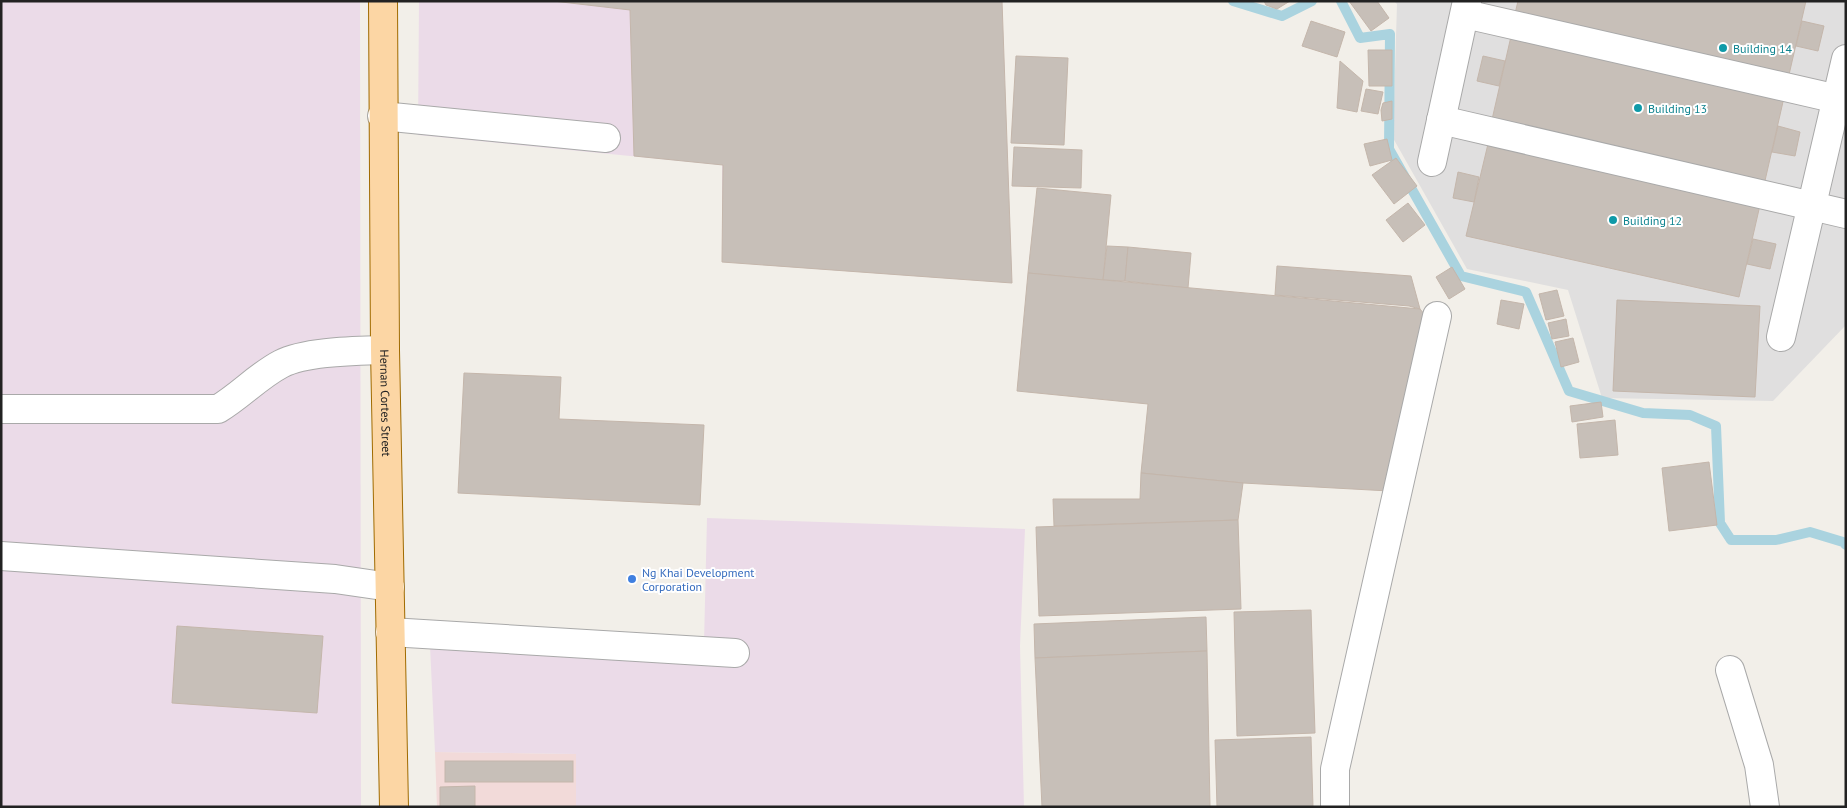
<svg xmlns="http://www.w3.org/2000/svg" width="1847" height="808" viewBox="0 0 1847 808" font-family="'PT Sans',sans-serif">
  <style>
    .residential { fill: #e0dfdf }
    .commercial { fill: #f2dad9 }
    .industrial { fill: #ebdbe8 }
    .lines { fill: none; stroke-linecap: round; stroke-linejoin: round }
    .stream { stroke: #aad3df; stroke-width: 10 }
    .building { fill: #c7bfb8; stroke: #c4b6ab }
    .minor-casing { stroke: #a9a9a9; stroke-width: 30 }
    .major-casing { stroke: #a06b00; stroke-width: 30 }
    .minor { stroke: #fff; stroke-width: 28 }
    .major { stroke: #fcd6a4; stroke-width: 28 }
    .culture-dot { fill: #0f9aa8; stroke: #fff; stroke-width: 2 }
    .shop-dot { fill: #3f7fe0; stroke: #fff; stroke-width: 2 }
    .labels { text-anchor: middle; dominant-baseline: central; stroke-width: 4; stroke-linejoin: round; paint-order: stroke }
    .culture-label { font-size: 12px; fill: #0d838f; stroke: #fff; text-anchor: start }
    .street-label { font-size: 12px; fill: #222; stroke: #fff }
    .shop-label { font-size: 12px; fill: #366cbe; stroke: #fff; text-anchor: start }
  </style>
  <rect width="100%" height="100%" fill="#f2efe9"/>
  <path class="residential" d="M1394 1H1846V325L1773 401 1602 398 1568 290 1467 269 1393 138 1397 4Z"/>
  <path class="commercial" d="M435 752 576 754V807H437Z"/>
  <g class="industrial">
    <path d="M1 1H360L361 807H1Z"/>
    <path d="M419 1H1002L1012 283 722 262V165L418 135Z"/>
    <path d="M707 518 1025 529 1020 646 1024 807H576V754L435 752 429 624 704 643Z"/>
  </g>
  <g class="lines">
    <g class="stream">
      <path d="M1233 1 1282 16 1312 1"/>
      <path d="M1341 1 1360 38 1390 34 1389 149 1461 276 1526 292 1569 391 1643 413 1690 415 1716 426 1720 523 1731 540H1776L1810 532 1843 542 1846 545"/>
    </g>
  </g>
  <g class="building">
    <path d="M553 1H1002L1012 283 722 262 723 165 634 156 630 10Z"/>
    <path d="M1264 1H1290L1277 9 1266 5Z"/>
    <path d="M1349 1H1377L1389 18 1371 31Z"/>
    <path d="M1518 1H1806L1788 79 1514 18Z"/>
    <path d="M1311 21 1345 32 1337 57 1302 46Z"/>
    <path d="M1802 21 1824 26 1818 51 1796 46Z"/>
    <path d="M1512 32 1785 93 1764 185 1491 124Z"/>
    <path d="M1368 50H1392V86H1369Z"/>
    <path d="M1016 56 1068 58 1064 145 1011 143Z"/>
    <path d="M1483 56 1505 61 1499 86 1477 81Z"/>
    <path d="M1340 61 1363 81 1357 112 1337 108Z"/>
    <path d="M1366 89 1383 92 1378 114 1361 111Z"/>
    <path d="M1392 101V119L1382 121 1381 110 1383 103Z"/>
    <path d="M1778 126 1800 132 1795 156 1772 152Z"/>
    <path d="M1387 139 1392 160 1370 166 1364 144Z"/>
    <path d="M1488 144 1760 205 1739 297 1466 236Z"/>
    <path d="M1014 147 1082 150 1081 188 1012 186Z"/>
    <path d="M1396 158 1417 186 1394 204 1372 175Z"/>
    <path d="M1458 172 1479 177 1474 202 1453 198Z"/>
    <path d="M1037 188 1111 195 1103 280 1028 273Z"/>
    <path d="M1408 203 1425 225 1403 242 1386 220Z"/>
    <path d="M1753 239 1776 244 1770 269 1747 264Z"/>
    <path d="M1107 246 1128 247 1125 281 1103 280Z"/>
    <path d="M1128 247 1191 253 1188 288 1125 281Z"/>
    <path d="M1277 266 1411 276 1420 309 1409 306 1275 295Z"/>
    <path d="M1452 267 1465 289 1449 299 1436 277Z"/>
    <path d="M1028 273 1420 309 1429 320 1389 491 1243 483 1141 473 1148 404 1017 391Z"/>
    <path d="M1557 290 1564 316 1546 320 1539 294Z"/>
    <path d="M1501 300 1524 304 1519 329 1497 324Z"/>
    <path d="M1617 300 1760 306 1755 397 1613 391Z"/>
    <path d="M1566 319 1569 336 1552 339 1548 323Z"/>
    <path d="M1573 338 1579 362 1561 367 1555 342Z"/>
    <path d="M464 373 561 377 559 419 704 425 700 505 458 493Z"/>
    <path d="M1601 402 1603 417 1572 422 1570 406Z"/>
    <path d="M1615 420 1618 455 1580 458 1577 424Z"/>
    <path d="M1709 462 1717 525 1669 531 1662 468Z"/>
    <path d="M1141 473 1243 483 1238 520 1054 526 1053 499H1140Z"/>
    <path d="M1238 520 1241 609 1039 616 1036 527Z"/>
    <path d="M1311 610 1315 733 1237 736 1234 612Z"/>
    <path d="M1206 617 1207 651 1035 658 1034 624Z"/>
    <path d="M177 626 323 636 317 713 172 703Z"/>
    <path d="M1207 651 1210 807H1042L1035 658Z"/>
    <path d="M1311 737 1313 807H1217L1215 740Z"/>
    <rect x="445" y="761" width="128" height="21"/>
    <path d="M475 786V807H440V787Z"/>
  </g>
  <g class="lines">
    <defs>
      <g id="minor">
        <path d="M1465 14 1846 101"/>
        <path d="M382 116 606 138"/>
        <path d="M1441 120 1846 214"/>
        <path d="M1432 162 1467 1"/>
        <path d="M1781 337 1846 59"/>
        <path d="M1 409H218C240 396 258 376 281 364 306 351 357 351 385 350"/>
        <path d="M1 556 335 579 390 587"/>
        <path d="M390 632 735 653"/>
        <path d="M1730 670 1759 765 1765 807"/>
        <path d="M1335 807V769L1437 316"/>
      </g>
      <g id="major">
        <path id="s1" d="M383 1 385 350 394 807"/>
      </g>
    </defs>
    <use href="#minor" class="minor-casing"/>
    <use href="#major" class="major-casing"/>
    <use href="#minor" class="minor"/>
    <use href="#major" class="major"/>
  </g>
  <g class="culture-dot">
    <circle cx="1723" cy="48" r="5"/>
    <circle cx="1638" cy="108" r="5"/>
    <circle cx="1613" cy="220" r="5"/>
  </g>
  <circle class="shop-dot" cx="632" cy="579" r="5"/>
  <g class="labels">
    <g class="culture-label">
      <text x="1733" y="48">Building 14</text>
      <text x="1648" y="108">Building 13</text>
      <text x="1623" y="220">Building 12</text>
    </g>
    <g class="street-label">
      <text stroke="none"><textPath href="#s1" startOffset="402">Hernan Cortes Street</textPath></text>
    </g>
    <g class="shop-label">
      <text x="642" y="572">Ng Khai Development<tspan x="642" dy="14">Corporation</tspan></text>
    </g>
  </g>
  <rect width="1847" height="808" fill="none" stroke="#222222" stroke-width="5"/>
</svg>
